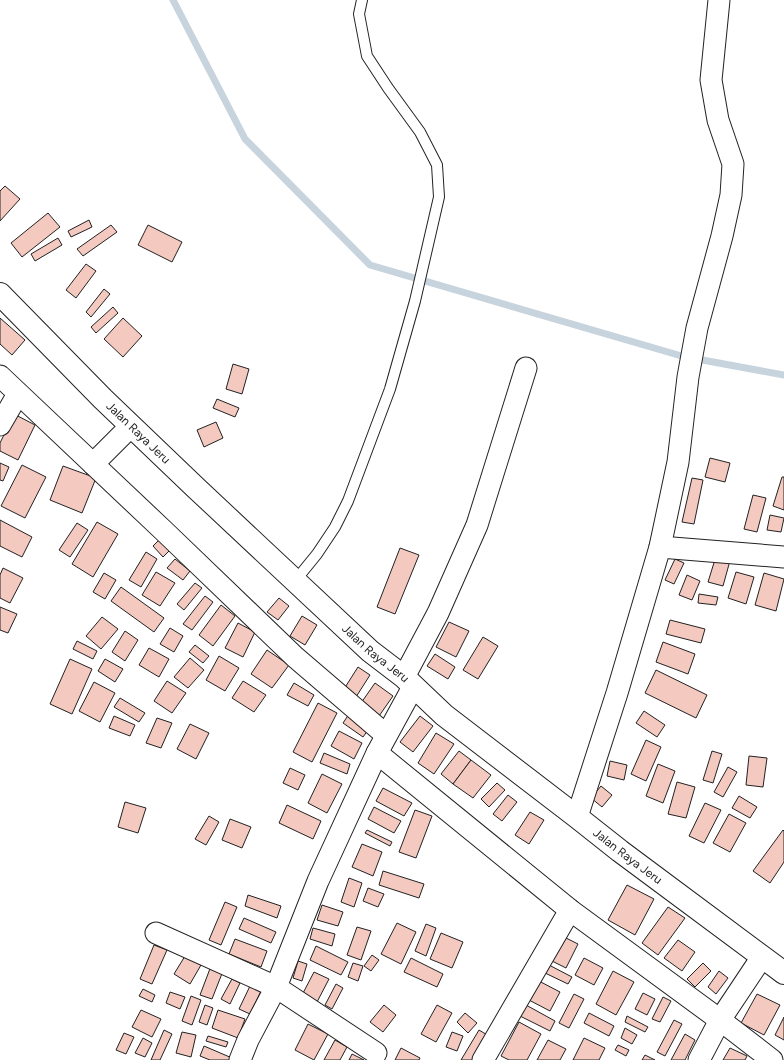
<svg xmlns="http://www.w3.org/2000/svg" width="784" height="1060" viewBox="0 0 784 1060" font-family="Figtree,sans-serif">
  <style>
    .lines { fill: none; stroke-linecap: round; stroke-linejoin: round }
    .stream { stroke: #c7d3dd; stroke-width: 7 }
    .building { fill: #f3c9c0; stroke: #222 }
    .service-casing { stroke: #222; stroke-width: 12 }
    .minor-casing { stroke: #222; stroke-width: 23 }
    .primary-casing { stroke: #222; stroke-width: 24 }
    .service { stroke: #fff; stroke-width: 10 }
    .minor { stroke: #fff; stroke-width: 21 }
    .primary { stroke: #fff; stroke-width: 22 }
    .labels { text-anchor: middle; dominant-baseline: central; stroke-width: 3; stroke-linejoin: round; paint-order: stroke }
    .street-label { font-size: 12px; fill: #222; stroke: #fff }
  </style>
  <rect width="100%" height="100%" fill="#fff"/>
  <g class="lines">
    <g class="stream">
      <path d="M173 0 245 139 370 265 685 357"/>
      <path d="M697 359 784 375"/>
    </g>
  </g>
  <g class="building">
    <path d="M5 186 20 199 0 221V191Z"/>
    <path d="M48 213 60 227 22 257 11 243Z"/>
    <path d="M89 220 92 227 71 237 68 231Z"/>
    <path d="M111 225 117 232 83 256 77 249Z"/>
    <path d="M148 225 182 242 172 262 138 245Z"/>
    <path d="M58 238 62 245 35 261 31 254Z"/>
    <path d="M86 264 96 271 76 298 66 290Z"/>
    <path d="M104 289 110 294 91 317 86 312Z"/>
    <path d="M113 307 118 313 96 333 91 327Z"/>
    <path d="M0 318 25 340 12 355 0 344Z"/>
    <path d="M123 318 142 336 123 357 104 339Z"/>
    <path d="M233 364 249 369 242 394 226 389Z"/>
    <path d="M217 399 239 408 235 417 213 408Z"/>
    <path d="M14 414 35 425 18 460 0 451V443Z"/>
    <path d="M216 422 223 438 204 447 197 430Z"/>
    <path d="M710 458 730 463 725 482 705 477Z"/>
    <path d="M0 463 9 467 3 481 0 480Z"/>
    <path d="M22 465 46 477 25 518 1 506Z"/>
    <path d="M63 466 96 478 82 513 50 500Z"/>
    <path d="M782 477H784V510L773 506Z"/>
    <path d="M692 478 703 480 694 524 682 522Z"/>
    <path d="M753 495 766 498 757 532 744 529Z"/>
    <path d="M770 515 784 518 781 532 767 530Z"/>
    <path d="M0 520 32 537 22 557 0 546Z"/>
    <path d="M97 522 118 534 93 577 72 564Z"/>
    <path d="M77 523 88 530 70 557 59 550Z"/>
    <path d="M159 540 169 551 163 557 153 546Z"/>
    <path d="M400 548 419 555 395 614 377 607Z"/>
    <path d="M146 552 157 559 141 587 129 580Z"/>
    <path d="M717 553 731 557 723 586 708 582Z"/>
    <path d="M175 559 190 571 183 580 167 568Z"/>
    <path d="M675 559 684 563 674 584 665 580Z"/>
    <path d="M3 568 23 578 10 603 0 598V575Z"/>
    <path d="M156 572 175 583 160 606 142 595Z"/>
    <path d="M736 572 754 577 746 604 728 598Z"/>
    <path d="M104 573 116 580 105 599 93 592Z"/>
    <path d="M764 573 784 579 776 611 755 605Z"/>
    <path d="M687 575 700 581 692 600 679 595Z"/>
    <path d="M195 583 202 588 184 610 177 604Z"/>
    <path d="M121 587 164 618 154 632 111 601Z"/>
    <path d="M699 594 718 597 716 605 698 603Z"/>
    <path d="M205 596 213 602 192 630 183 624Z"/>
    <path d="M279 598 289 606 278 620 267 612Z"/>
    <path d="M221 605 235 616 213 646 199 635Z"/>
    <path d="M0 607 17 614 8 633 0 630Z"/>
    <path d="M302 616 317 625 305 645 290 636Z"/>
    <path d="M102 617 118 629 101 649 86 636Z"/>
    <path d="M670 620 705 629 701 643 666 634Z"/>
    <path d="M449 622 469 631 456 657 436 647Z"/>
    <path d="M238 623 255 632 243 657 225 648Z"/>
    <path d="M170 628 183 636 174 652 160 644Z"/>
    <path d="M125 631 138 640 125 661 112 652Z"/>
    <path d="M483 637 498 646 478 679 463 670Z"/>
    <path d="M77 641 97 651 93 659 73 649Z"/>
    <path d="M663 642 695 654 688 674 656 662Z"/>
    <path d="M195 645 209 656 203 663 189 652Z"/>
    <path d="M149 648 169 659 159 677 139 665Z"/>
    <path d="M267 650 289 665 272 688 251 674Z"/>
    <path d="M435 654 455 667 448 679 427 666Z"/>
    <path d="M219 656 239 668 225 691 206 680Z"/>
    <path d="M190 658 204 670 188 688 174 677Z"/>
    <path d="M70 659 92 669 72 714 50 704Z"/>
    <path d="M105 659 123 669 115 682 98 671Z"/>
    <path d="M358 667 370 675 356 697 344 689Z"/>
    <path d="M656 670 707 695 696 718 645 693Z"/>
    <path d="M167 681 186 693 172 713 154 701Z"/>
    <path d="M243 681 266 695 254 712 232 698Z"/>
    <path d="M94 682 115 693 100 722 79 711Z"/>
    <path d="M294 683 314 695 308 706 287 695Z"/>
    <path d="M375 683 393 696 379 716 361 703Z"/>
    <path d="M120 698 145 713 139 722 114 707Z"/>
    <path d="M318 703 337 713 312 762 293 752Z"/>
    <path d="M351 711 371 726 363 737 343 723Z"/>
    <path d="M644 711 665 725 657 737 636 723Z"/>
    <path d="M114 716 135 725 130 736 109 728Z"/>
    <path d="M420 716 433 726 413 752 400 742Z"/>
    <path d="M157 718 172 723 161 748 146 743Z"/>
    <path d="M190 724 209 733 196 759 177 749Z"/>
    <path d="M339 731 362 743 354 759 331 746Z"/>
    <path d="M436 733 454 744 434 774 418 763Z"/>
    <path d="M646 740 661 747 646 781 631 774Z"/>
    <path d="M459 751 471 760 453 784 441 774Z"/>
    <path d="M712 751 722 754 713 783 703 780Z"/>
    <path d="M324 753 350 764 347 774 320 763Z"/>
    <path d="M749 756 767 758 763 787 746 785Z"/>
    <path d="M471 760 491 775 473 798 453 784Z"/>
    <path d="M610 761 627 765 624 780 607 776Z"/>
    <path d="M658 764 675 771 663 803 646 796Z"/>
    <path d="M728 767 737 772 723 797 714 792Z"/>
    <path d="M290 768 305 775 298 790 283 783Z"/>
    <path d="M322 774 342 784 327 813 308 803Z"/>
    <path d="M677 782 695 787 686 818 668 814Z"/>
    <path d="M497 783 505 790 489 807 481 799Z"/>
    <path d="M601 786 612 795 602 807 591 798Z"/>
    <path d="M383 788 412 803 404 816 376 801Z"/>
    <path d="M508 795 517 802 502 821 493 814Z"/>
    <path d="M739 796 757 807 750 818 732 808Z"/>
    <path d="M125 802 146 808 138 833 118 827Z"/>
    <path d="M705 803 721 810 704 843 689 836Z"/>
    <path d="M287 805 321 821 313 839 279 823Z"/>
    <path d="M374 807 401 821 394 833 368 819Z"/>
    <path d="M415 810 432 816 416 858 399 852Z"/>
    <path d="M530 812 544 820 529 844 515 835Z"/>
    <path d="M729 814 746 823 730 852 713 843Z"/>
    <path d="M209 816 219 822 206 845 195 839Z"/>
    <path d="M230 819 251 827 242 848 222 840Z"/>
    <path d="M367 830 392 842 390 846 365 833Z"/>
    <path d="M783 830 784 831V862L770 883 753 871Z"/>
    <path d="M362 844 382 852 373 876 352 867Z"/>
    <path d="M383 871 424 884 419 898 379 885Z"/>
    <path d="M349 878 362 883 354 907 341 902Z"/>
    <path d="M627 885 654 899 635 935 608 920Z"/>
    <path d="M368 888 384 894 378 907 363 901Z"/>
    <path d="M248 895 281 906 277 918 245 906Z"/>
    <path d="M225 902 237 907 221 945 209 940Z"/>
    <path d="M322 905 343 912 338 926 317 920Z"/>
    <path d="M668 907 685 918 658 955 642 943Z"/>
    <path d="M244 918 276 932 271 943 239 929Z"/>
    <path d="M397 923 416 932 401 964 381 954Z"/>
    <path d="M426 924 436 928 426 956 415 951Z"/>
    <path d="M357 927 371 931 361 960 347 955Z"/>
    <path d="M313 928 335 934 332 946 310 939Z"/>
    <path d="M441 933 463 942 452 968 430 959Z"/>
    <path d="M562 936 578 944 566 968 550 960Z"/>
    <path d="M235 939 267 951 261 967 229 954Z"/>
    <path d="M678 940 695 952 682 971 664 958Z"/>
    <path d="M154 945 167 950 152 984 140 979Z"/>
    <path d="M316 946 348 962 341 975 310 960Z"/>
    <path d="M372 955 379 960 371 971 364 966Z"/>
    <path d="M185 956 201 965 190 984 174 974Z"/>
    <path d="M411 958 443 974 437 987 404 972Z"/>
    <path d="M584 958 603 968 594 985 575 975Z"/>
    <path d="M298 961 307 964 302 981 293 978Z"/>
    <path d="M353 963 363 966 358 981 348 977Z"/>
    <path d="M703 963 711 971 695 987 687 979Z"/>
    <path d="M549 965 572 977 568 984 545 973Z"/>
    <path d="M211 966 223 971 212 999 200 995Z"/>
    <path d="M613 971 634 982 616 1015 596 1004Z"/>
    <path d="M719 971 728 978 716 994 708 987Z"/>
    <path d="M314 972 329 979 317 1002 302 995Z"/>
    <path d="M232 979 240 983 230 1004 221 999Z"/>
    <path d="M537 980 560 992 550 1011 527 999Z"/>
    <path d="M336 984 343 988 332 1009 325 1005Z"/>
    <path d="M250 986 261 991 250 1014 239 1009Z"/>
    <path d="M143 989 155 995 152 1002 139 996Z"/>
    <path d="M170 992 185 997 180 1009 166 1003Z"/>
    <path d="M643 993 655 999 647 1015 635 1009Z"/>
    <path d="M574 994 584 999 569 1028 559 1023Z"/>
    <path d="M757 994 780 1005 764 1035 741 1023Z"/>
    <path d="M191 996 201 1000 192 1025 182 1021Z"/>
    <path d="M663 997 671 1001 660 1022 652 1019Z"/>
    <path d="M205 1005 213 1008 207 1025 199 1022Z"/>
    <path d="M384 1005 396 1015 383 1032 370 1022Z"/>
    <path d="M437 1005 452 1013 436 1042 421 1034Z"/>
    <path d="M526 1005 555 1021 550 1031 520 1016Z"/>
    <path d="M141 1010 161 1019 152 1037 132 1027Z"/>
    <path d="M218 1010 245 1019 238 1038 212 1028Z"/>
    <path d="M465 1013 477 1023 468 1033 457 1022Z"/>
    <path d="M589 1013 614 1026 609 1036 584 1023Z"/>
    <path d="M627 1016 648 1027 645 1032 625 1022Z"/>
    <path d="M784 1017V1040L775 1035Z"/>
    <path d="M674 1020 682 1024 665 1056 657 1052Z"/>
    <path d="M519 1022 541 1034 527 1060H509L501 1056Z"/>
    <path d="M308 1024 328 1034 314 1060 295 1050Z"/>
    <path d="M625 1028 637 1035 632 1044 621 1038Z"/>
    <path d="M164 1030 172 1034 160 1060H151Z"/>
    <path d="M479 1030 489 1036 475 1060H461Z"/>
    <path d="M182 1032 196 1035 191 1057 176 1053Z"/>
    <path d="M452 1032 463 1036 457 1051 446 1047Z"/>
    <path d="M124 1033 134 1037 126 1054 116 1050Z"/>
    <path d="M685 1034 695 1040 685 1060H671Z"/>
    <path d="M208 1036 228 1042 226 1047 206 1041Z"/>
    <path d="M143 1038 152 1043 145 1057 135 1053Z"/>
    <path d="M584 1038 605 1048 599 1060H573Z"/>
    <path d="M335 1040 347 1047 340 1060H324Z"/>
    <path d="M548 1040 566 1049 560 1060H537Z"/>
    <path d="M618 1045 629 1050 626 1056 615 1050Z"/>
    <path d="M204 1046 232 1058 231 1060H210L200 1056Z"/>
    <path d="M401 1048 420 1058 419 1060H395Z"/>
    <path d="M730 1048 747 1056 745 1060H723Z"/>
    <path d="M352 1054 364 1060H349Z"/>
    <path d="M645 1055 655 1060H642Z"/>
  </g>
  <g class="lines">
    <defs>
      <path id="service" d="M295 581 317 554 335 527 348 501 390 389 415 301 439 197 437 165 420 132 388 88 367 56 359 14 362 0"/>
      <g id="minor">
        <path d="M0 376 165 532 295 657 386 735"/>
        <path d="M0 425 18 394"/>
        <path d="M93 464 131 426"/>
        <path d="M660 547 784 557"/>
        <path d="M404 677 438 613 477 525 526 368"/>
        <path d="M377 753 570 910 720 1020 772 1060"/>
        <path d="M577 817 617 693 660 547 678 462 688 377 697 328 722 236 731 195 733 164 718 120 711 80 719 0"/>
        <path d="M156 933 276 987 376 1053"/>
        <path d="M240 1060 248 1040 276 987 318 881 377 753 413 687"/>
        <path d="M483 1060 570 910"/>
        <path d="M699 1060 720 1020 762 957"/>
      </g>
      <g id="primary">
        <path id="s1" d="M0 294 103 399 196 488 370 651 404 677 444 715 577 817 620 851 784 973"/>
      </g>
    </defs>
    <use href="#service" class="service-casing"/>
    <use href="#minor" class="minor-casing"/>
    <use href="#primary" class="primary-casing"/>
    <use href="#service" class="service"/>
    <use href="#minor" class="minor"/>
    <use href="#primary" class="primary"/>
  </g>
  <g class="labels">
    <g class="street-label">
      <text stroke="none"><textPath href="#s1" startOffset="196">Jalan Raya Jeru</textPath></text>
      <text stroke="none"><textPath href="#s1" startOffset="520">Jalan Raya Jeru</textPath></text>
      <text stroke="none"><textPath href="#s1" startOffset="844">Jalan Raya Jeru</textPath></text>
    </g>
  </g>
</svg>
